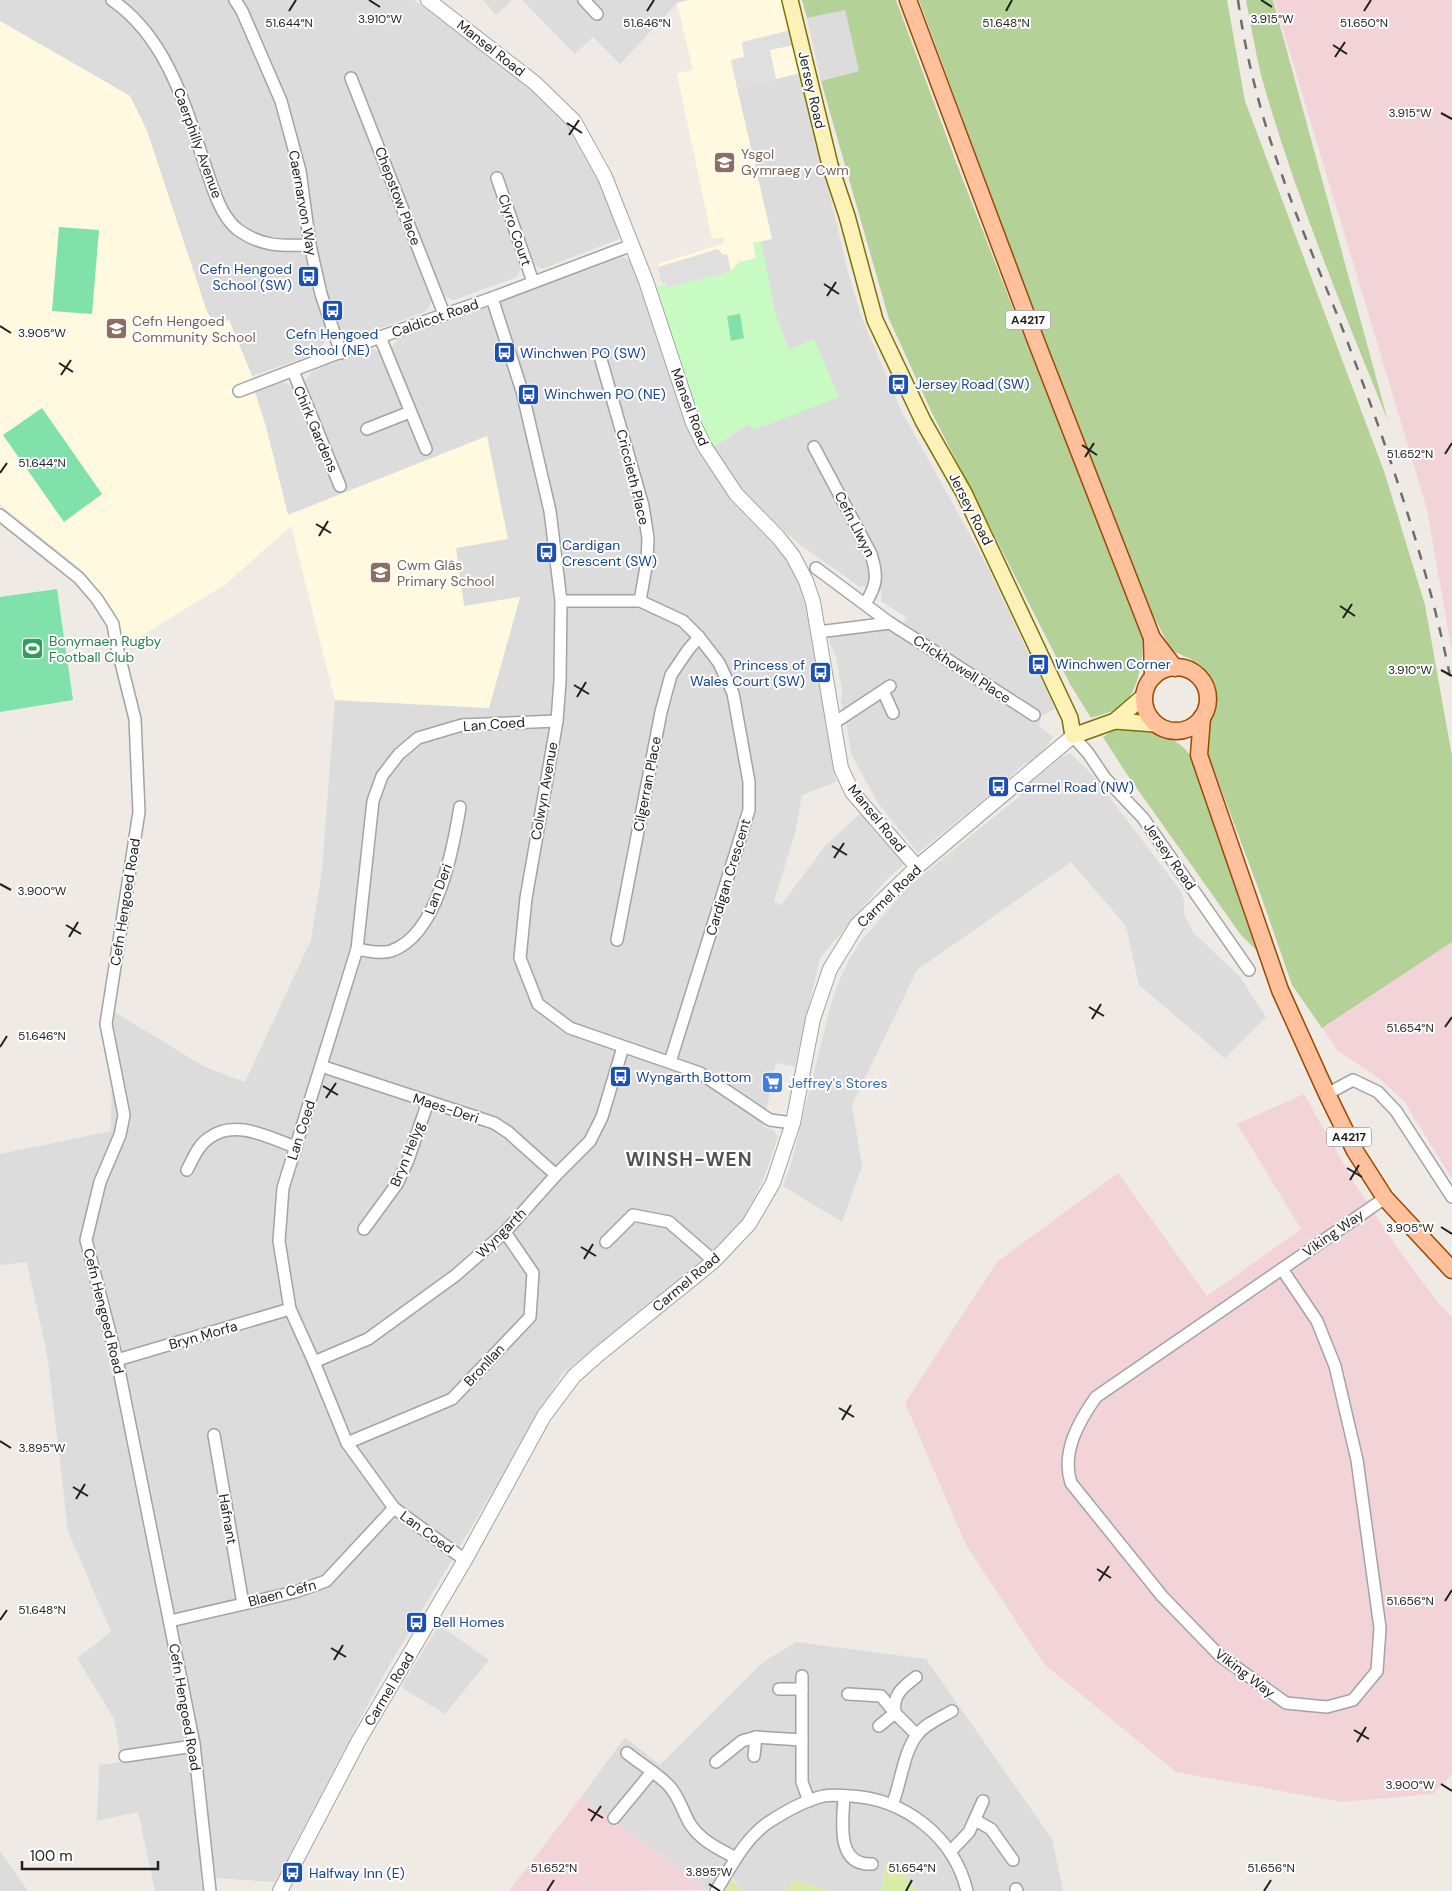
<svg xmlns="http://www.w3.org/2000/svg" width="1452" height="1891" viewBox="0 0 1452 1891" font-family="'DM Sans',sans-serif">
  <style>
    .residential { fill: #dddcdc }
    .commercial { fill: #f2d4d8 }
    .education { fill: #fff9df }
    .grass { fill: #d7eca9 }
    .forest { fill: #b4d198 }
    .park { fill: #c7fbc1 }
    .pitch { fill: #80e2aa }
    .parking { fill: #dfdfdf }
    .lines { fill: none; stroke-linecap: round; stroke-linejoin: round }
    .minor-casing { stroke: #a3a3a3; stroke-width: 14 }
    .tertiary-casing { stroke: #a3a3a3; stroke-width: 16 }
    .secondary-casing { stroke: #7c7101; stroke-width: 18 }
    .primary-casing { stroke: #9a4a00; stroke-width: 19 }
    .minor { stroke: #fff; stroke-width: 11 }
    .tertiary { stroke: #fff; stroke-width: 14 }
    .secondary { stroke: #fcf2b8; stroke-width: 15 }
    .primary { stroke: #ffc19b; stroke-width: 16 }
    .rail { stroke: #6d6d6d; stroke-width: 2.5; stroke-dasharray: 10 10; stroke-linecap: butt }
    .ticks { fill: none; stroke: #1f1f1f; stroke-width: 2 }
    .labels { text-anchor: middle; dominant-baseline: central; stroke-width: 4; stroke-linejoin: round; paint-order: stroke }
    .shield { fill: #fff; stroke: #626262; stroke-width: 1 }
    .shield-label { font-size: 12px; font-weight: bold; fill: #1f1f1f }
    .street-label { font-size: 14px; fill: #1f1f1f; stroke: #fff }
    .education-label { font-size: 14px; fill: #785e54; stroke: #fff; text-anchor: start }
    .transit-label { font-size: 14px; fill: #164399; stroke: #fff; text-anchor: start }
    .leisure-label { font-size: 14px; fill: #27864d; stroke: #fff; text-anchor: start }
    .shop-label { font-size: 14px; fill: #366cbe; stroke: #fff; text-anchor: start }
    .district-label { font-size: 19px; font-weight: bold; letter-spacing: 1px; fill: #525252; stroke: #fff }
    .ticks-label { font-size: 12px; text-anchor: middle; fill: #1f1f1f; stroke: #fff; stroke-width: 4; stroke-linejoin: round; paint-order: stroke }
  </style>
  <rect width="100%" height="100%" fill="#f0eae5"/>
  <g class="residential">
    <path d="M0 0H414L545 96 560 109 591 159 620 230 619 239 542 269 532 264 521 267 517 277 454 300 443 296 433 300 425 312 353 338 341 333 325 341 318 353 252 376 229 320 215 326 207 312 147 131 130 96 0 21Z"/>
    <path d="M483 0H512L496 15Z"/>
    <path d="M522 0H689L677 3 620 64 593 37 575 54Z"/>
    <path d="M845 10 859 71 821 81 807 18Z"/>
    <path d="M801 73 847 268 862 318 902 412 985 562 1055 709 1041 716 1039 726 1053 737 1049 744 1029 765 1026 762 996 790 918 853 878 803 851 754 846 720 841 703 842 691 836 657 830 644 829 635 887 629 898 631 907 618 881 601 882 591 868 586 860 587 799 544 743 494 711 448 749 424 814 339 789 350 775 313 761 241 772 238 737 88Z"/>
    <path d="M622 256 630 261 698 452 736 506 779 549 793 570 804 593 808 609 836 782 802 795 795 833 774 901 781 905 826 845 863 811 904 864 885 881 820 958 795 1066 776 1063 763 1126 773 1130 778 1137 762 1183 740 1225 694 1269 563 1373 383 1676 275 1882 201 1877 203 1891H155L138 1812 97 1821 99 1765 122 1762 114 1719 77 1658 111 1632 68 1531 48 1360 27 1262 0 1265V1154L111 1131 113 1011 205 1067 245 1082 311 940 322 870 335 700 489 708 520 597 464 607 456 548 487 437 288 515 266 427 254 392 283 382 292 387 304 383 312 371 371 348 380 352 392 347 398 338Z"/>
    <path d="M1067 754H1071L1092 774 1180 890 1184 900V914L1193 932 1240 977 1266 1017 1225 1058 1139 985 1126 926 1071 862 917 970 852 1105 862 1166 842 1222 783 1186 791 1164 831 1004 838 983 850 958 861 941 909 886 1020 796 1017 792 1062 757Z"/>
    <path d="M439 1625 489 1660 445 1714 401 1687Z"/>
    <path d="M796 1642 926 1659 1052 1839 1063 1891H916L902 1869 886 1862 882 1887 880 1891H831L792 1880 788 1889 785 1891H741L728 1870 707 1890 581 1797 625 1737 660 1765 763 1662Z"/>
    <path d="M0 1851 28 1891H0Z"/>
  </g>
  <g class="commercial">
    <path d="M1274 0H1452V653L1427 509Z"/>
    <path d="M1452 942V1179L1404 1101 1381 1080 1338 1051 1322 1028Z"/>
    <path d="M1304 1094 1355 1184 1398 1249 1439 1304 1452 1317V1774L1433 1794 1342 1802 1176 1772 1045 1665 966 1545 905 1403 997 1262 1118 1173 1207 1296 1301 1229 1237 1124Z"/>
    <path d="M581 1797 707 1890 509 1891Z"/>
  </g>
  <g class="education">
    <path d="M689 0H784L801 73 737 88 772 239 753 243 756 258 739 262 731 271 667 288 666 283 662 284 658 264 722 244 725 237 712 239 677 74 693 70 677 3Z"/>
    <path d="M0 21 130 96 147 131 207 312 215 325 229 320 258 391 255 392 266 427 288 515 487 436 508 539 456 548 464 606 520 597 489 708 335 700 291 526 226 584 133 641 121 633 118 622 107 601 82 570 0 504Z"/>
  </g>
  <g class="grass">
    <path d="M886 1862 902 1869 916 1891H880L882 1887Z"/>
    <path d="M732 1879 741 1891H725Z"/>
    <path d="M792 1880 831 1891H785L788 1889Z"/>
  </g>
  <g class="forest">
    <path d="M802 0H896L956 162 1021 329 1143 635C1143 656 1140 693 1120 707 1113 712 1100 715 1091 718L1070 684 933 415 889 319 821 81 859 71 845 10 807 18Z"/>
    <path d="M919 0H1227L1245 101 1385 474 1425 605 1452 756V942L1322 1028 1292 985 1260 893 1207 751 1210 719 1216 704 1215 687 1208 673 1197 662 1175 652 1168 644 1151 611 1076 425Z"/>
    <path d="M1246 0H1273L1388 421C1342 307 1294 193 1261 75 1255 50 1251 25 1246 0Z"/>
    <path d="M1148 727C1168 735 1184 744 1196 763L1262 956 1241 935 1126 773 1103 737 1117 728Z"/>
  </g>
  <path class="park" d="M761 241 775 313 789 350 814 339 839 397 754 430 748 424 711 448 696 422 652 290 666 283 667 288 731 271 739 262 756 258 753 243Z"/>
  <g class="pitch">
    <path d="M59 227 99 230 92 314 52 311Z"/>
    <path d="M740 314 744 338 731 341 727 316Z"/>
    <path d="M42 408 102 494 64 522 3 435Z"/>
    <path d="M57 589 73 700 0 712V597Z"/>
  </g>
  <g class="parking">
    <path d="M791 30 794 45 770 50 776 79 737 88 731 60 744 57 742 42Z"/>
    <path d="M718 249 723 255 727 254 731 271 667 288 666 283 662 284 658 267Z"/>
  </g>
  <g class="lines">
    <defs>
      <g id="minor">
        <path d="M112 0C167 38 185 105 205 165 212 186 220 215 237 229 261 247 282 246 310 245"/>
        <path d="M235 0 242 11 281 101 300 171 310 245 321 294 341 353"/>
        <path d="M584 0 597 14"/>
        <path d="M351 78 444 314"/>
        <path d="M497 178 533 282"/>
        <path d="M492 298 522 391 550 511 561 601 560 681 557 721 526 898 520 958 538 1004 570 1028 700 1073 770 1120 793 1123"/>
        <path d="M380 337 426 449"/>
        <path d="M600 356 643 506 648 538 647 561 640 601"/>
        <path d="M293 371 340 486"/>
        <path d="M239 391 380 337 492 298 632 245"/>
        <path d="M367 429 410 412"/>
        <path d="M814 447 871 554C878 576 877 585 865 604"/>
        <path d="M0 515 79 578 97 599 113 624 116 643 135 719 139 812 106 1024 124 1115 120 1135 100 1182 86 1240 117 1360 194 1744 210 1891"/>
        <path d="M816 568 890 623 1034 715"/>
        <path d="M561 601H640L683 621 699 637 719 663 733 693 749 782V810L670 1062"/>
        <path d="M818 632 890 623"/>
        <path d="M883 691 893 713"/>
        <path d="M834 723 890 686"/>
        <path d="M1073 736 1088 753 1105 778 1143 818 1249 970"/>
        <path d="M617 940 661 712 671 675 688 650 699 637"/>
        <path d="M357 949C367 951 380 954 391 951 438 935 453 849 460 807"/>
        <path d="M321 1066 494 1123 508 1132 556 1175"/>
        <path d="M1327 1094 1353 1080 1378 1092 1396 1111 1452 1197"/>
        <path d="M187 1170C193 1159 198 1145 209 1138 235 1118 269 1138 296 1147"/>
        <path d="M364 1229 397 1184 408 1160 428 1102"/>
        <path d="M606 1242 633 1215 669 1222 714 1261"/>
        <path d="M1282 1269 1317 1321 1335 1366 1357 1460 1380 1628 1377 1671 1353 1700 1327 1707 1286 1703 1219 1655 1162 1596 1071 1483C1061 1452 1079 1421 1096 1397L1385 1198"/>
        <path d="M117 1360 290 1309"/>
        <path d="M314 1362 368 1339 456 1275 505 1232 556 1175 590 1141 602 1117 623 1047"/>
        <path d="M214 1435 243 1604"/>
        <path d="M347 1443 452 1399 530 1317 533 1273 505 1232"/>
        <path d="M465 1560 394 1508 347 1443 314 1362 290 1309 279 1241 283 1188 357 949 373 801 382 776 399 754 418 738 462 725 557 721"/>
        <path d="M170 1621 295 1592 326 1581 394 1508"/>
        <path d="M802 1676V1782L809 1801"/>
        <path d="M779 1689H802"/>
        <path d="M848 1694 881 1696 895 1713 917 1735"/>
        <path d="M879 1726 895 1713C892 1695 903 1687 916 1677"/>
        <path d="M627 1753C639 1763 661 1776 670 1787 679 1797 683 1812 690 1824 701 1841 719 1849 736 1858"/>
        <path d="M125 1756 187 1747 194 1744"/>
        <path d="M754 1756 756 1737"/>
        <path d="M716 1762 742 1741 756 1737 802 1740"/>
        <path d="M844 1796C843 1820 835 1866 872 1864"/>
        <path d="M892 1805C901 1784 903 1753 917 1735 925 1724 940 1718 952 1711"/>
        <path d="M614 1818 651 1773"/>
        <path d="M975 1820 991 1829 1013 1860"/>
        <path d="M950 1852 969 1832 983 1801"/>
        <path d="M1016 1889 1017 1891"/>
        <path d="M716 1891C731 1867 745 1838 769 1822 786 1811 805 1800 824 1796 832 1794 842 1796 851 1796 905 1799 954 1837 967 1891"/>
      </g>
      <g id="tertiary">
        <path d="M428 0 535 83 574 121 605 177 646 281 693 423 705 447 736 494 778 537 793 556 806 581 813 602 841 768 852 792 917 867"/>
        <path d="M280 1891 359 1740 465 1560 544 1416 574 1376 599 1354 714 1261 749 1224 773 1183 793 1123 813 1019 830 969 857 925 917 867 1073 736"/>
      </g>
      <g id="secondary">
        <path d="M790 0 830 165 847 216 875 320 923 421 964 493 1070 718 1073 736 1115 721 1144 696"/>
        <path d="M1115 721 1155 724"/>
      </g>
      <g id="primary">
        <path d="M908 0 1036 341 1152 638 1175 668"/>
        <path d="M1152 638 1153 677"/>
        <circle cx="1176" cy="699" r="32"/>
        <path d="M1202 717 1199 755 1280 990 1327 1094 1355 1151 1385 1198 1452 1270"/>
      </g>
    </defs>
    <use href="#minor" class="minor-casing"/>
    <use href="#tertiary" class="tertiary-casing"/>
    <use href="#secondary" class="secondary-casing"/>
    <use href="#primary" class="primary-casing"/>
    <use href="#minor" class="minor"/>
    <use href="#tertiary" class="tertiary"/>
    <use href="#secondary" class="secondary"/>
    <use href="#primary" class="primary"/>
    <path class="rail" d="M1238 0C1246 59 1262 119 1282 175 1298 222 1318 267 1336 312 1383 434 1427 558 1452 686"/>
  </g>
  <path class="ticks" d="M369 0 380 7M1261 0 1272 7M289 11 296 0M647 11 654 0M1006 11 1012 0M1364 11 1371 0M1333 45 1347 54M1335 57 1345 42M1441 113 1452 119M567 123 582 133M569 135 579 120M824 284 839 294M827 296 836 282M0 326 11 333M59 363 73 372M61 375 71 360M1082 445 1097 455M1445 454 1452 443M1085 457 1094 443M0 473 7 463M316 524 331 533M319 536 328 521M1340 606 1355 616M1343 618 1352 604M1441 670 1452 676M574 685 589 694M577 697 586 682M832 846 847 855M834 858 844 843M0 884 11 890M66 925 81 934M69 937 78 922M1089 1007 1104 1016M1092 1019 1101 1004M1445 1027 1452 1017M0 1047 7 1036M323 1086 338 1095M326 1098 336 1083M1347 1168 1362 1177M1350 1180 1359 1165M1441 1227 1452 1234M581 1247 596 1256M584 1259 593 1244M839 1408 854 1417M842 1420 851 1405M0 1441 11 1448M73 1487 88 1496M76 1499 85 1484M1097 1569 1111 1578M1099 1581 1109 1566M1445 1601 1452 1590M0 1620 7 1610M331 1648 346 1657M334 1660 343 1645M1354 1730 1369 1739M1357 1742 1366 1727M1441 1784 1452 1791M588 1809 603 1818M591 1821 601 1806M709 1884 720 1891M547 1891 554 1880M906 1891 912 1880M1264 1891 1271 1880"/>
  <defs>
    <symbol id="school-square" viewBox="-11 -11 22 22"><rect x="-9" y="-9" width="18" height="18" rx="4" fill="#8d6e63" stroke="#fff"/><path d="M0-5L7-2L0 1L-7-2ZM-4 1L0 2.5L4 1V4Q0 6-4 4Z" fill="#fff"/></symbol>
    <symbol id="bus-square" viewBox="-11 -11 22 22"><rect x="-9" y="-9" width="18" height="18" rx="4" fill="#1a4fb4" stroke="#fff"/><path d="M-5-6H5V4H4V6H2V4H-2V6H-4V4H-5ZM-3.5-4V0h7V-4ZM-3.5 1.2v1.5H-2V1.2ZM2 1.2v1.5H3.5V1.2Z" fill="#fff"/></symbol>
    <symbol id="stadium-square" viewBox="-11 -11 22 22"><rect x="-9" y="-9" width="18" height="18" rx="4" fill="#2e9e5b" stroke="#fff"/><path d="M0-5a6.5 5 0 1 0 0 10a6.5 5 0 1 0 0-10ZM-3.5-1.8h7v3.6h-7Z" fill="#fff"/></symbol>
    <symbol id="supermarket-square" viewBox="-11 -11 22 22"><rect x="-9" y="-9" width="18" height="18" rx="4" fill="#3f7fe0" stroke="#fff"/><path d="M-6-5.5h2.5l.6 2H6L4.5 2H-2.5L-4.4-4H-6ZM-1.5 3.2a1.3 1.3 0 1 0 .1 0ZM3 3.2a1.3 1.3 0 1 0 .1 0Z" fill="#fff"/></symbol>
  </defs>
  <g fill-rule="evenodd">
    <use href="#school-square" x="712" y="150" width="25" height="25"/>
    <use href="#bus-square" x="296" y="264" width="25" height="25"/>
    <use href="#bus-square" x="320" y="298" width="25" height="25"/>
    <use href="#school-square" x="104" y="316" width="25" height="25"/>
    <use href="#bus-square" x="492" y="340" width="25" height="25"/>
    <use href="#bus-square" x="886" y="372" width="25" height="25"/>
    <use href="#bus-square" x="516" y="382" width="25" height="25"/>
    <use href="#bus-square" x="534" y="540" width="25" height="25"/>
    <use href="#school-square" x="368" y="560" width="25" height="25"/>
    <use href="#stadium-square" x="20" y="636" width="25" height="25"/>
    <use href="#bus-square" x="1026" y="652" width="25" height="25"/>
    <use href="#bus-square" x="808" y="660" width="25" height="25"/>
    <use href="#bus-square" x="986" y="774" width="25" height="25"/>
    <use href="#bus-square" x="608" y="1064" width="25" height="25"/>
    <use href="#supermarket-square" x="760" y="1070" width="25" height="25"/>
    <use href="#bus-square" x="404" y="1610" width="25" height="25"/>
    <use href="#bus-square" x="280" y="1860" width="25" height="25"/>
  </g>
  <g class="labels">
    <g class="shield">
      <rect x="1005.5" y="310.5" width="45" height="19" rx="4"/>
      <rect x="1326.5" y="1127.5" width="45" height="19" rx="4"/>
    </g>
    <g class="shield-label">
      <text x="1028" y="320">A4217</text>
      <text x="1349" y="1137">A4217</text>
    </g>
    <g class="street-label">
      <text transform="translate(491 48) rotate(38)">Mansel Road</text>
      <text transform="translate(812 90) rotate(77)">Jersey Road</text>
      <text transform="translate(198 143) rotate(70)">Caerphilly Avenue</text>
      <text transform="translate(398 196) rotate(69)">Chepstow Place</text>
      <text transform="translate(303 203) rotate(80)">Caernarvon Way</text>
      <text transform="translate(515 230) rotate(71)">Clyro Court</text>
      <text transform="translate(435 318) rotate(-19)">Caldicot Road</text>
      <text transform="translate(690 407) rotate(69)">Mansel Road</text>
      <text transform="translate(316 429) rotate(67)">Chirk Gardens</text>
      <text transform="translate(633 477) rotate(76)">Criccieth Place</text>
      <text transform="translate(971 509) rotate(63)">Jersey Road</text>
      <text transform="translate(855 524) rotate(63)">Cefn Llwyn</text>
      <text transform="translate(962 669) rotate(33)">Crickhowell Place</text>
      <text transform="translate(494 724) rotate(-4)">Lan Coed</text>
      <text transform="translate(647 784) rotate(-79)">Cilgerran Place</text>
      <text transform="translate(544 791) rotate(-80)">Colwyn Avenue</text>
      <text transform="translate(877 818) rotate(51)">Mansel Road</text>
      <text transform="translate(1170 856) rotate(55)">Jersey Road</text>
      <text transform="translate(728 877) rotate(-73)">Cardigan Crescent</text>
      <text transform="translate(438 889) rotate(-69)">Lan Deri</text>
      <text transform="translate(889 896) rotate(-44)">Carmel Road</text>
      <text transform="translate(125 902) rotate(-81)">Cefn Hengoed Road</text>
      <text transform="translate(446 1108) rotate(18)">Maes-Deri</text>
      <text transform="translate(301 1130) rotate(-72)">Lan Coed</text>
      <text transform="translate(407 1154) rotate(-68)">Bryn Helyg</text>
      <text transform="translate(501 1233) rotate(-45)">Wyngarth</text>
      <text transform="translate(1333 1233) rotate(-35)">Viking Way</text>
      <text transform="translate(686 1282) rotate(-40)">Carmel Road</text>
      <text transform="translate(104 1311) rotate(76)">Cefn Hengoed Road</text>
      <text transform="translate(203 1335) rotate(-16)">Bryn Morfa</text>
      <text transform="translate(484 1365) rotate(-47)">Bronllan</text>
      <text transform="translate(228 1519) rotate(80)">Hafnant</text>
      <text transform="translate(427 1532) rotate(36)">Lan Coed</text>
      <text transform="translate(282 1593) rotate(-15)">Blaen Cefn</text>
      <text transform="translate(1245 1673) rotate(37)">Viking Way</text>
      <text transform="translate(389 1689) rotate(-59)">Carmel Road</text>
      <text transform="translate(185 1707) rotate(80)">Cefn Hengoed Road</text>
    </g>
    <g class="education-label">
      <text x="741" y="154">Ysgol<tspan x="741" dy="16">Gymraeg y Cwm</tspan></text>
      <text x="132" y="321">Cefn Hengoed<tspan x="132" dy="16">Community School</tspan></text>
      <text x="397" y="565">Cwm Glâs<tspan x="397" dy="16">Primary School</tspan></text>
    </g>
    <g class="transit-label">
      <text x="292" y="269" text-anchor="end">Cefn Hengoed<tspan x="292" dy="16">School (SW)</tspan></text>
      <text x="332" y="334" text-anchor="middle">Cefn Hengoed<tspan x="332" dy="16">School (NE)</tspan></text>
      <text x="520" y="353">Winchwen PO (SW)</text>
      <text x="915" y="384">Jersey Road (SW)</text>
      <text x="544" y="394">Winchwen PO (NE)</text>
      <text x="562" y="545">Cardigan<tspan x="562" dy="16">Crescent (SW)</tspan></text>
      <text x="1055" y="664">Winchwen Corner</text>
      <text x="805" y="665" text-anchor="end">Princess of<tspan x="805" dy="16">Wales Court (SW)</tspan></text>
      <text x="1014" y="787">Carmel Road (NW)</text>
      <text x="636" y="1077">Wyngarth Bottom</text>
      <text x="433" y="1622">Bell Homes</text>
      <text x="309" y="1873">Halfway Inn (E)</text>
    </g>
    <g class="leisure-label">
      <text x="49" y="641">Bonymaen Rugby<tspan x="49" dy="16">Football Club</tspan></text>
    </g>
    <g class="shop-label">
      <text x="788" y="1083">Jeffrey's Stores</text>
    </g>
    <g class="district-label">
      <text x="689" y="1159">WINSH-WEN</text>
    </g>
  </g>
  <g class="ticks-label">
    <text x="380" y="23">3.910°W</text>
    <text x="1272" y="23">3.915°W</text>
    <text x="289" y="27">51.644°N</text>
    <text x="647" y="27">51.646°N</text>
    <text x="1006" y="27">51.648°N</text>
    <text x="1364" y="27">51.650°N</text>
    <text x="1410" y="117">3.915°W</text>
    <text x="42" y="337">3.905°W</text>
    <text x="1410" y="458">51.652°N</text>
    <text x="42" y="467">51.644°N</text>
    <text x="1410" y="674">3.910°W</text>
    <text x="42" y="895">3.900°W</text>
    <text x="1410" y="1032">51.654°N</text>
    <text x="42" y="1040">51.646°N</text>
    <text x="1410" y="1232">3.905°W</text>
    <text x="42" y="1452">3.895°W</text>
    <text x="1410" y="1605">51.656°N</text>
    <text x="42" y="1614">51.648°N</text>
    <text x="1410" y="1789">3.900°W</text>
    <text x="554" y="1872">51.652°N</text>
    <text x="912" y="1872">51.654°N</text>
    <text x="1271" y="1872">51.656°N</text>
    <text x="709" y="1876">3.895°W</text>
  </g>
  <path d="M22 1861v8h136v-8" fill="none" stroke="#1f1f1f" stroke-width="2.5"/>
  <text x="30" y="1861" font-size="15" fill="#1f1f1f" stroke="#ffffff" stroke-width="4" paint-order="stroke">100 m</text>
</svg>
